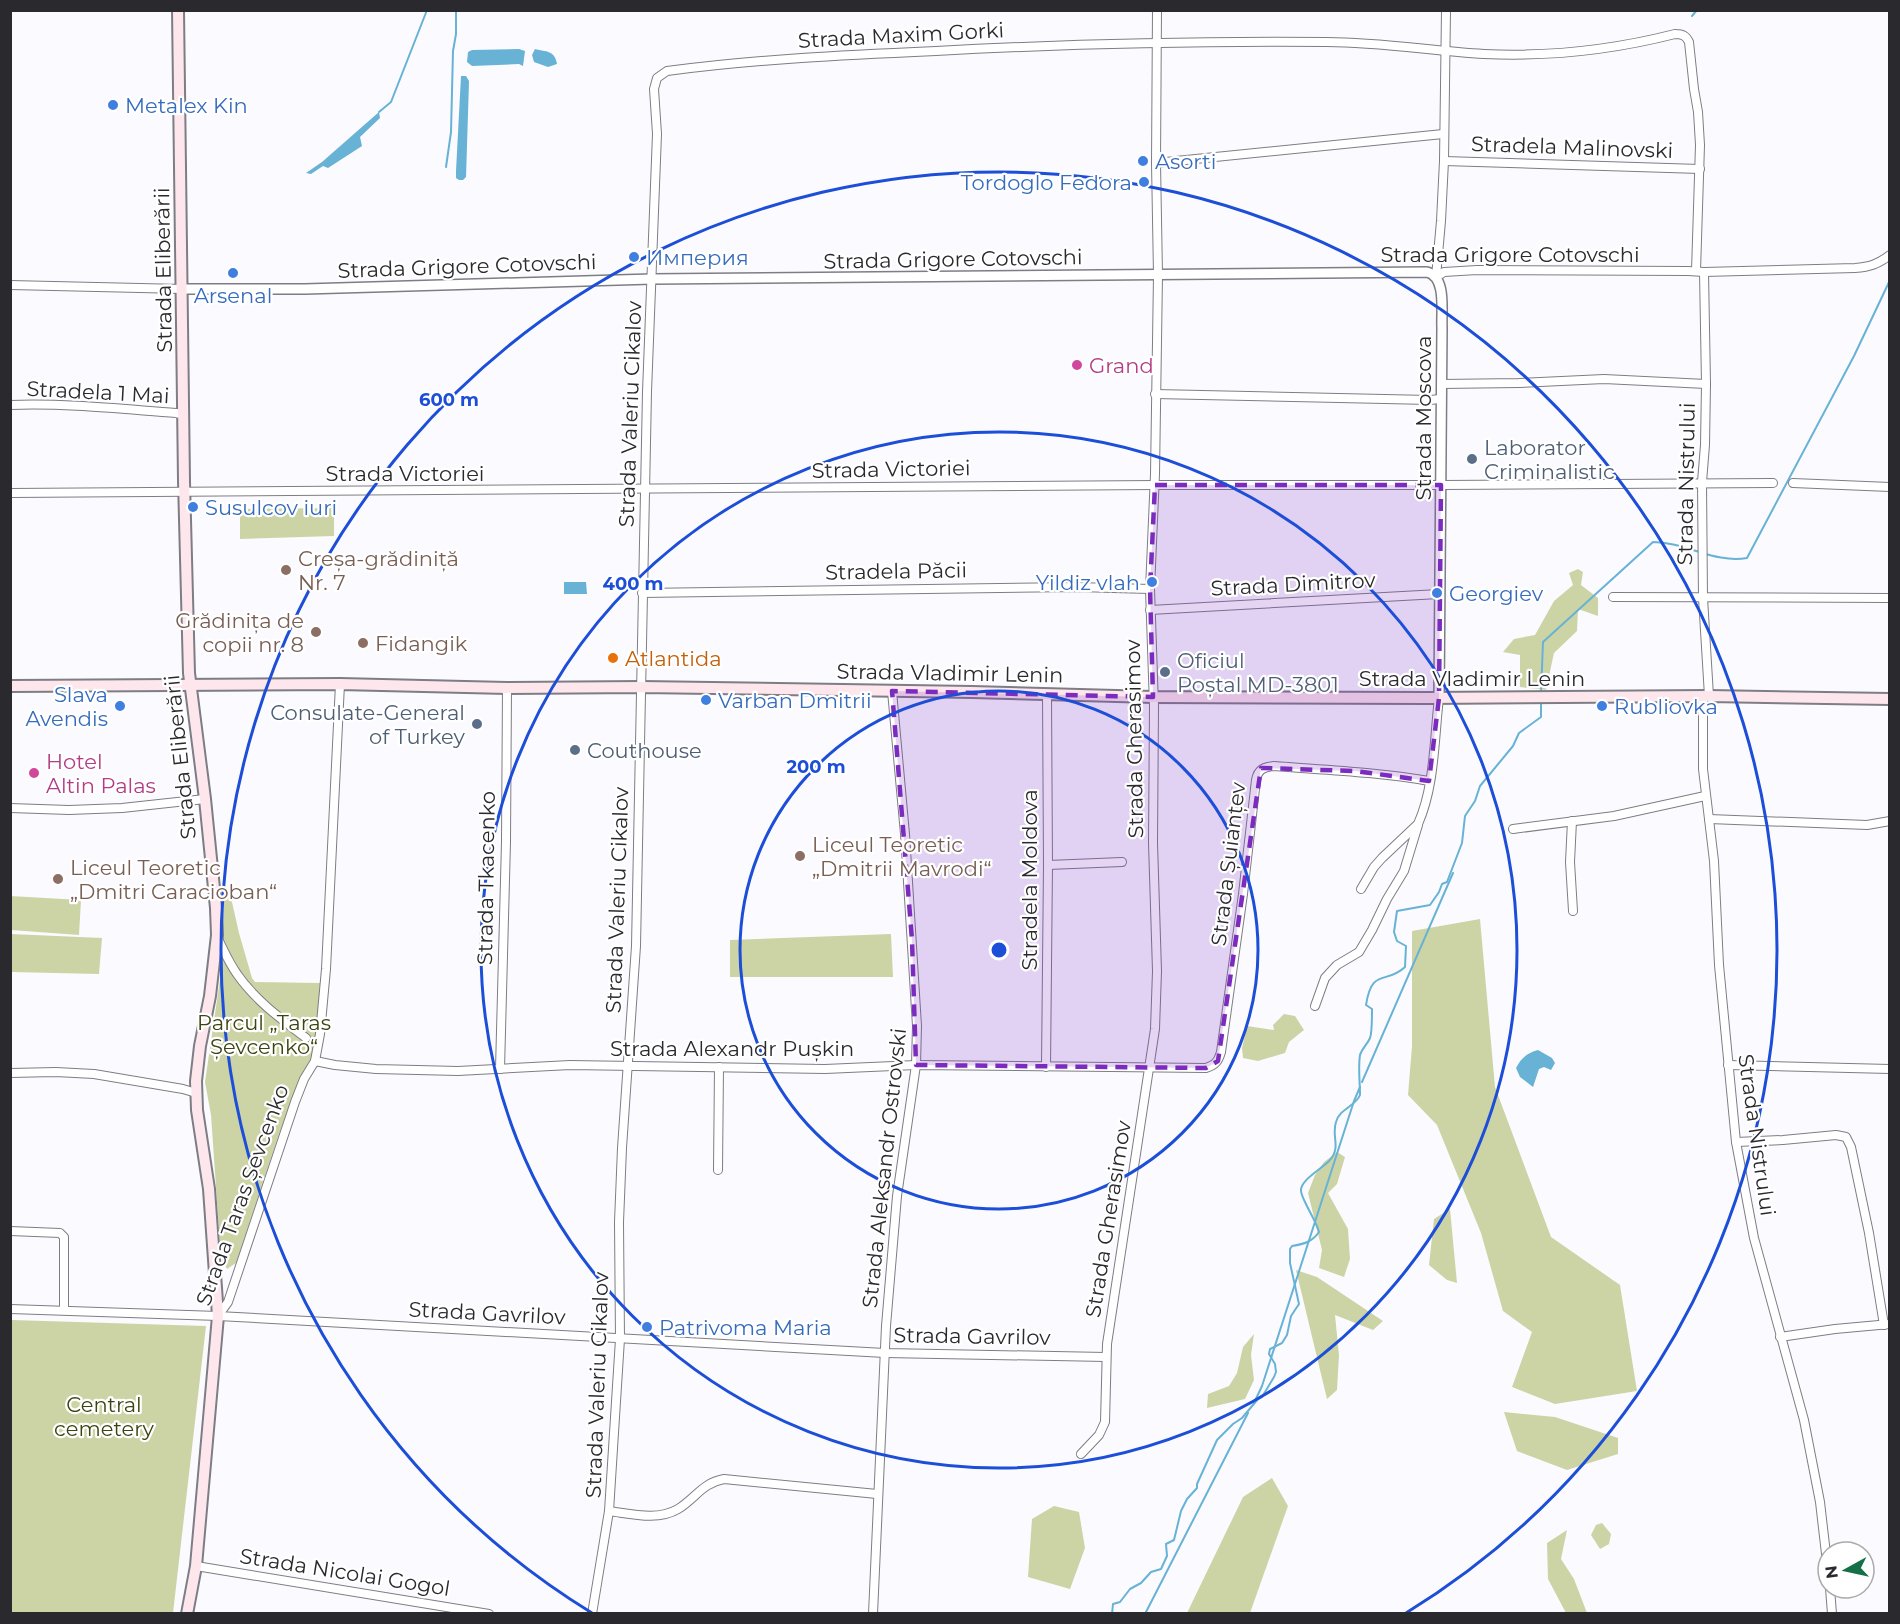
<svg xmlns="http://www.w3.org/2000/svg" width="1900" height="1624" viewBox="0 0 1900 1624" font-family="Montserrat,sans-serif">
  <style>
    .green { fill: #ccd4a6 }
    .water { fill: #67b2d5 }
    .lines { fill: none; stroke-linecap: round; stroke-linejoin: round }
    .stream { stroke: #67b2d5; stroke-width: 2 }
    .minor-casing { stroke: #7d7d85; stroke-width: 10 }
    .tertiary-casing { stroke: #7d7d85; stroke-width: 12 }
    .secondary-casing { stroke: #7d7d85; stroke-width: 14 }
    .minor { stroke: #fff; stroke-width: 8 }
    .tertiary { stroke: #fff; stroke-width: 9 }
    .secondary { stroke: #fde7ec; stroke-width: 10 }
    .marked { fill: #7b2cbf; fill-opacity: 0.2; stroke: #7b2cbf; stroke-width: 4.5; stroke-dasharray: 12 8; stroke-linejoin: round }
    .ring { fill: none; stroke: #1d4ed8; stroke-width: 3 }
    .shop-dot { fill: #3f7fe0; stroke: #fff; stroke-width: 2 }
    .hotel-dot { fill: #d1479c; stroke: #fff; stroke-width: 2 }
    .service-dot { fill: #5c6f8a; stroke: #fff; stroke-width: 2 }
    .education-dot { fill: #8d6e63; stroke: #fff; stroke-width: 2 }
    .food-dot { fill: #e8710a; stroke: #fff; stroke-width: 2 }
    .labels { text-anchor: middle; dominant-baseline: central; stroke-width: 4.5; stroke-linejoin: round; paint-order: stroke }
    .street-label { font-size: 21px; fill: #2a2a2e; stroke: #fff }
    .shop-label { font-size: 21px; fill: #366cbe; stroke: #fff; text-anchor: start }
    .hotel-label { font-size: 21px; fill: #b23c85; stroke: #fff; text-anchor: start }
    .service-label { font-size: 21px; fill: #4e5e75; stroke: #fff; text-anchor: start }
    .education-label { font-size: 21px; fill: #785e54; stroke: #fff; text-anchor: start }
    .food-label { font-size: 21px; fill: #c56008; stroke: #fff; text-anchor: start }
    .park-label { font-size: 21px; fill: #3d4411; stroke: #fff }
    .centre { fill: #1d4ed8; stroke: #fff; stroke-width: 3 }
    .ring-label { font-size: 18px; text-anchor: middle; font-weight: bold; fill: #1d4ed8; stroke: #fff; stroke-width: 4.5; stroke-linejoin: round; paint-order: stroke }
  </style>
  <rect width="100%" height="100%" fill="#fbfbff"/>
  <g class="green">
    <path d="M334 508V536L240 539V509Z"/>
    <path d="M1578 569 1583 572 1581 585 1598 598V616L1578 609 1577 631 1554 653 1546 690 1520 687V655L1503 652 1514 639 1535 635 1554 601 1573 585 1569 573Z"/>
    <path d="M224 887 229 889 239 933 252 978 255 982 320 983 316 1042 310 1060 300 1077 278 1137 236 1263 227 1269 222 1260 220 1245 211 1115 205 1082 222 966Z"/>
    <path d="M10 896 81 900 79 935 11 930Z"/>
    <path d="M1480 919 1495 1087 1551 1237 1620 1285 1637 1391 1555 1404 1512 1387 1532 1332 1503 1311 1481 1233 1437 1125 1408 1095 1412 1046V931Z"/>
    <path d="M11 934 102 938 99 974 11 972Z"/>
    <path d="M891 934 893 977H730V940Z"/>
    <path d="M1284 1014 1295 1016 1304 1030 1289 1042 1285 1053 1258 1061 1243 1058 1242 1048 1247 1026 1274 1030 1273 1025Z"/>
    <path d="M1337 1152 1345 1157 1337 1184 1328 1193 1348 1229 1350 1259 1344 1277 1319 1268 1322 1250 1308 1193 1315 1175 1324 1162Z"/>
    <path d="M1450 1209 1457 1283 1447 1280 1429 1265 1434 1219Z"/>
    <path d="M1296 1270 1317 1277 1383 1321 1373 1330 1335 1315 1339 1355 1337 1390 1327 1399Z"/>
    <path d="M12 1320 206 1326 173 1613H11L10 1329Z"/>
    <path d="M1254 1334 1251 1355 1254 1380 1245 1399 1207 1408 1208 1394 1229 1386 1237 1373 1243 1347Z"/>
    <path d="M1504 1412 1555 1417 1618 1438V1454L1567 1470 1517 1451Z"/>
    <path d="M1272 1478 1288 1506 1250 1613H1187L1243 1497Z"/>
    <path d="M1054 1506 1079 1512 1085 1548 1070 1589 1028 1577 1032 1519Z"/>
    <path d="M1602 1523 1611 1534 1609 1544 1600 1549 1591 1535 1596 1525Z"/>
    <path d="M1567 1530 1561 1559 1574 1579 1587 1613H1566L1548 1579 1547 1543Z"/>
  </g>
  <g class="water">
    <path d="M519 49 525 51 523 66 519 64 472 66 467 62 468 52 472 50Z"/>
    <path d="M535 49C546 52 555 50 557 64L548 67 534 62 532 55Z"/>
    <path d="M461 76H466L469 81 466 177 463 180H459L456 178V171Z"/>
    <path d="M379 112 380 118 360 137 362 146 328 168 323 166 311 174 306 173 322 162Z"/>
    <path d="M564 582H586L587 594H564Z"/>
    <path d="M1538 1050 1552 1058 1555 1063 1551 1070 1544 1067 1539 1069 1533 1087 1520 1077 1516 1068C1521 1058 1527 1053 1538 1050Z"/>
  </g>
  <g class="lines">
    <g class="stream">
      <path d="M1692 16 1697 10"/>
      <path d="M379 112 391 102 427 10"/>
      <path d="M446 167 451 132 453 51 456 34V10"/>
      <path d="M1541 693 1543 642 1653 542C1686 542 1715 564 1747 558L1854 356 1890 280"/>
      <path d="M1362 1082 1453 873"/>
      <path d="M1254 1403 1262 1386 1354 1101 1360 1087"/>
      <path d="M1112 1614 1113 1604 1120 1602 1130 1589 1141 1583 1151 1572 1161 1569 1167 1556 1166 1544 1174 1540 1181 1511 1187 1499 1197 1488V1484L1217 1440 1233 1424 1242 1418 1258 1399 1262 1397 1274 1377 1276 1372 1275 1364 1269 1354 1270 1349 1282 1343 1287 1335 1291 1316 1299 1304 1290 1263V1249L1292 1246C1304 1244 1312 1242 1319 1232 1316 1220 1300 1197 1301 1190 1301 1180 1321 1169 1329 1161 1342 1147 1331 1137 1336 1122 1339 1109 1356 1106 1360 1095 1360 1082 1358 1068 1360 1055 1362 1048 1367 1045 1370 1038 1372 1033 1372 1014 1372 1009L1366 1005C1372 967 1386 985 1405 967L1406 946 1397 941 1394 932 1397 911 1430 905 1439 892 1442 884 1447 882 1462 843 1465 816 1475 801 1480 786 1513 746 1519 733 1541 717V701"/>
      <path d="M1145 1614 1248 1413"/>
    </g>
    <defs>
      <g id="minor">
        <path d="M1444 161 1700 169"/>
        <path d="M1156 163 1443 134"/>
        <path d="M1704 272 1706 384 1705 445 1702 482 1703 598 1709 696"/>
        <path d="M1436 277 1444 272 1477 270 1688 271 1704 272 1855 268C1870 267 1878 264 1890 255"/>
        <path d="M1436 277 1441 221 1444 161 1446 10"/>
        <path d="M10 285 183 289"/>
        <path d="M1441 384 1519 383 1604 379 1706 384"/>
        <path d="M1155 394 1430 400 1440 399"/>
        <path d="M10 405C66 403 121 409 176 413L184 415"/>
        <path d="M1793 483 1890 487"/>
        <path d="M10 493 1155 485H1441L1773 483"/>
        <path d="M642 593 1077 587 1150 589"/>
        <path d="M1613 597 1890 598"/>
        <path d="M1150 610 1439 594"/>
        <path d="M1703 696V769L1714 861 1719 965 1736 1142 1754 1238 1804 1420 1820 1502 1828 1571"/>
        <path d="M10 808 69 810 122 808 205 799"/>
        <path d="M1709 819 1867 825 1890 821"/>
        <path d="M1572 821 1570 862 1573 911"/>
        <path d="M1513 829 1614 816 1705 796"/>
        <path d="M1048 865 1122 862"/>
        <path d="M1361 889 1374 867 1382 858 1418 824C1435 786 1434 739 1439 698"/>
        <path d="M217 937C223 949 229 963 237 974 255 1000 281 1019 306 1038"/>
        <path d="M1315 1006 1325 978 1337 965 1359 952 1372 930 1387 899 1404 871 1418 825"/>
        <path d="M315 1061 335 1065 376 1069 458 1071 570 1065 825 1069 916 1065 1206 1068C1215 1065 1218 1062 1221 1052L1243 894 1256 780C1258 769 1264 767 1274 766 1326 770 1378 772 1429 781"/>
        <path d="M1728 1065 1890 1069"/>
        <path d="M1046 1067 1048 865 1047 694"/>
        <path d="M500 1069 506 842 507 688"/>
        <path d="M10 1073 56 1072 94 1074 183 1089 196 1093"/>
        <path d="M1736 1142 1783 1140 1836 1135 1846 1137 1851 1147 1869 1233 1884 1325"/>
        <path d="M718 1170 719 1067"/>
        <path d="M10 1231 60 1233 64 1237V1310"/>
        <path d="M10 1309 218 1316 885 1353 1106 1357"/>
        <path d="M218 1316 228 1302 295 1102 304 1079 315 1061 320 1034 326 969 340 684"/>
        <path d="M1780 1337 1835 1329 1890 1324"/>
        <path d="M1081 1454 1099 1435 1105 1422 1107 1344 1155 1029 1157 971 1153 843 1154 706 1150 589 1155 474 1158 275 1156 163 1157 10"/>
        <path d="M609 1511C632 1514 658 1521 678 1509 696 1498 702 1483 724 1479L877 1494"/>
        <path d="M196 1566 489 1614"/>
        <path d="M1830 1588 1832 1614"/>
        <path d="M592 1614 609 1511 620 1339 619 1222 622 1148 636 946 647 392 657 134 654 89 657 78 667 71C757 59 846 55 936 51 1066 44 1196 41 1327 42 1380 42 1432 51 1484 54 1549 57 1612 50 1675 34 1683 34 1686 36 1689 42L1694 89 1698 112 1700 145 1696 271"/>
        <path d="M873 1614 886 1326 897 1196 916 1065 917 1026 905 834 892 691"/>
      </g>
      <path id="tertiary" d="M183 289H305L652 279 1427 272C1447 277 1441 312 1442 328L1439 698"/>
      <g id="secondary">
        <path d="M178 10 184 481 189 673 205 799 216 908 217 935 210 996 200 1046 196 1081 197 1110 209 1189 218 1316 196 1566 187 1614"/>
        <path d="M10 686 340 684 507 688 642 687 972 692 1153 697 1428 698 1709 696 1890 699"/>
      </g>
    </defs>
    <use href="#minor" class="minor-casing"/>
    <use href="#tertiary" class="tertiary-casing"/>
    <use href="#secondary" class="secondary-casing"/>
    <use href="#minor" class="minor"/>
    <use href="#tertiary" class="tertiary"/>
    <use href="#secondary" class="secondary"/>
  </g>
  <path class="marked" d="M1155 485H1441L1439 698 1429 781 1355 771 1261 768 1218 1061 1206 1068 916 1065 912 940 892 691 1153 697 1150 589Z"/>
  <g class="ring">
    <circle cx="999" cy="950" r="259"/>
    <circle cx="999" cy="950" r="518"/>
    <path d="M592 1613A778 778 0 1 1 1406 1613"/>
  </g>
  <g class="shop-dot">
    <circle cx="113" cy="105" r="6"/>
    <circle cx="1143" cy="161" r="6"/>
    <circle cx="1144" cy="182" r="6"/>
    <circle cx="634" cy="257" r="6"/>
    <circle cx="233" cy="273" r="6"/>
    <circle cx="193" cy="507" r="6"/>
    <circle cx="1152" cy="582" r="6"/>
    <circle cx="1437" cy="593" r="6"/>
    <circle cx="706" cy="700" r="6"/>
    <circle cx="120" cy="706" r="6"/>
    <circle cx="1602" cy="706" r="6"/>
    <circle cx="647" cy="1327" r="6"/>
  </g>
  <g class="hotel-dot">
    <circle cx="1077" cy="365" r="6"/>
    <circle cx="34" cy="773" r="6"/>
  </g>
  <g class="service-dot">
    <circle cx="1472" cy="459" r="6"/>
    <circle cx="1165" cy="672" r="6"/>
    <circle cx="477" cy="724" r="6"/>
    <circle cx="575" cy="750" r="6"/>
  </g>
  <g class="education-dot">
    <circle cx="286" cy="570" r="6"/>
    <circle cx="316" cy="632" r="6"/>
    <circle cx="363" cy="643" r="6"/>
    <circle cx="800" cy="856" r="6"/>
    <circle cx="58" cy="879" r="6"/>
  </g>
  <circle class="food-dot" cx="613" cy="658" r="6"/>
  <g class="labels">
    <g class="street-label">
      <text transform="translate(901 35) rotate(-3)">Strada Maxim Gorki</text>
      <text transform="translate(1572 147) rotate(2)">Stradela Malinovski</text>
      <text x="1510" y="254">Strada Grigore Cotovschi</text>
      <text transform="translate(953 259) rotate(-1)">Strada Grigore Cotovschi</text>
      <text transform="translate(467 266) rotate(-2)">Strada Grigore Cotovschi</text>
      <text transform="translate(163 270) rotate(-91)">Strada Eliberării</text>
      <text transform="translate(98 392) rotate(3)">Stradela 1 Mai</text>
      <text transform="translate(630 414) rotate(-88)">Strada Valeriu Cikalov</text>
      <text transform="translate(1423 418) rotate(-90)">Strada Moscova</text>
      <text transform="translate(891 469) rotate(-1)">Strada Victoriei</text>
      <text x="405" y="473">Strada Victoriei</text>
      <text transform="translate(1686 484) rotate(-89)">Strada Nistrului</text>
      <text transform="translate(896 571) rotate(-1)">Stradela Păcii</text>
      <text transform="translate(1293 584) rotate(-3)">Strada Dimitrov</text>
      <text transform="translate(950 673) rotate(1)">Strada Vladimir Lenin</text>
      <text x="1472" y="678">Strada Vladimir Lenin</text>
      <text transform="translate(1134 739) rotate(-91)">Strada Gherasimov</text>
      <text transform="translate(180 757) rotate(-96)">Strada Eliberării</text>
      <text transform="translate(1228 864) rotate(-83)">Strada Șuianțev</text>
      <text transform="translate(486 878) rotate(-89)">Strada Tkacenko</text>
      <text transform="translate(1029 880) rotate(-90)">Stradela Moldova</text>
      <text transform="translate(617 900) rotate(-88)">Strada Valeriu Cikalov</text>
      <text x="732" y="1048">Strada Alexandr Pușkin</text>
      <text transform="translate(1757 1135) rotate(82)">Strada Nistrului</text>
      <text transform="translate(884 1168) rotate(-84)">Strada Aleksandr Ostrovski</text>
      <text transform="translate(242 1195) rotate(-70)">Strada Taras Șevcenko</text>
      <text transform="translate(1108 1219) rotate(-81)">Strada Gherasimov</text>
      <text transform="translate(487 1313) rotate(3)">Strada Gavrilov</text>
      <text transform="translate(972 1336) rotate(1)">Strada Gavrilov</text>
      <text transform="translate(597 1385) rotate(-88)">Strada Valeriu Cikalov</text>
      <text transform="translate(345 1572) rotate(9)">Strada Nicolai Gogol</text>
    </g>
    <g class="shop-label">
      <text x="125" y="105">Metalex Kin</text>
      <text x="1155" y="161">Asorti</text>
      <text x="1132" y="182" text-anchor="end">Tordoglo Fedora</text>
      <text x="646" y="257">Империя</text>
      <text x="233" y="295" text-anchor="middle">Arsenal</text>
      <text x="205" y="507">Susulcov iuri</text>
      <text x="1140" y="582" text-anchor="end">Yildiz vlah</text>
      <text x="1449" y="593">Georgiev</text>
      <text x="108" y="694" text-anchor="end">Slava<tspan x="108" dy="24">Avendis</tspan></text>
      <text x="718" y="700">Varban Dmitrii</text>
      <text x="1614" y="706">Rubliovka</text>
      <text x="659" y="1327">Patrivoma Maria</text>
    </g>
    <g class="hotel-label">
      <text x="1089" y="365">Grand</text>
      <text x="46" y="761">Hotel<tspan x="46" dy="24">Altin Palas</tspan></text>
    </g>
    <g class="service-label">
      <text x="1484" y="447">Laborator<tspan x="1484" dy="24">Criminalistic</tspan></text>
      <text x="1177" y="660">Oficiul<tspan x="1177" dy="24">Poștal MD-3801</tspan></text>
      <text x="465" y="712" text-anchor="end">Consulate-General<tspan x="465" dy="24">of Turkey</tspan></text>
      <text x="587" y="750">Couthouse</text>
    </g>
    <g class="education-label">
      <text x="298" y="558">Creșa-grădiniță<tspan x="298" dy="24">Nr. 7</tspan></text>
      <text x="304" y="620" text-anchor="end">Grădinița de<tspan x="304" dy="24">copii nr. 8</tspan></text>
      <text x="375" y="643">Fidangik</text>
      <text x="812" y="844">Liceul Teoretic<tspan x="812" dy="24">„Dmitrii Mavrodi“</tspan></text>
      <text x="70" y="867">Liceul Teoretic<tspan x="70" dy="24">„Dmitri Caracioban“</tspan></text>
    </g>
    <g class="food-label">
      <text x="625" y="658">Atlantida</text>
    </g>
    <g class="park-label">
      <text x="264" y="1022">Parcul „Taras<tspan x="264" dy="24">Șevcenko“</tspan></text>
      <text x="104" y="1404">Central<tspan x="104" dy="24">cemetery</tspan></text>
    </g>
  </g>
  <circle cx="999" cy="950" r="9" class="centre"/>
  <g class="ring-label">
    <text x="449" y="406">600 m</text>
    <text x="633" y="590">400 m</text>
    <text x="816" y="773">200 m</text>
  </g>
  <rect width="1900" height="1624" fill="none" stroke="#2a2a2e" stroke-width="24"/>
  <g transform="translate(1846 1570) rotate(262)"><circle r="28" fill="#ffffff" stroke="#aaaaab" stroke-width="1.5"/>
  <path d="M0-4.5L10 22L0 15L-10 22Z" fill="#147147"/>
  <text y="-9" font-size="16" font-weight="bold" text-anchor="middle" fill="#2a2a2e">N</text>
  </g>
</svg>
